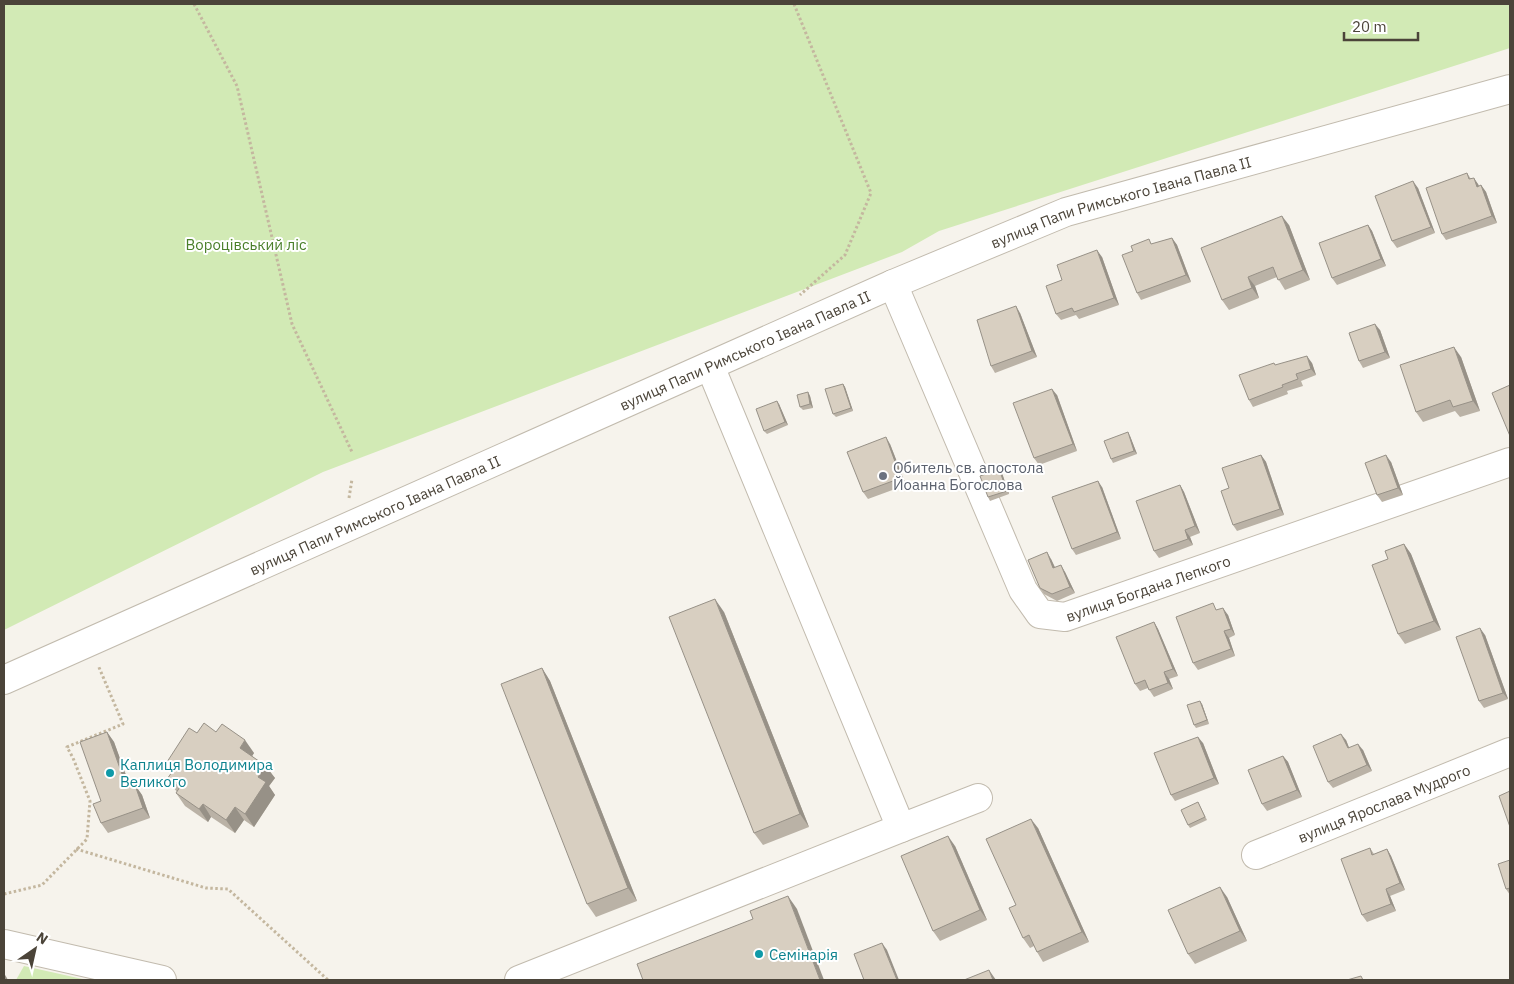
<svg xmlns="http://www.w3.org/2000/svg" width="1514" height="984" viewBox="0 0 1514 984" font-family="'IBM Plex Sans',sans-serif">
  <style>
    .green { fill: #d2eab5 }
    .lines { fill: none; stroke-linecap: round; stroke-linejoin: round }
    .minor-casing { stroke: #c2bbae; stroke-width: 30 }
    .path { stroke: #c4b79f; stroke-width: 3; stroke-dasharray: 2.5 2.5; stroke-linecap: butt }
    .minor { stroke: #fff; stroke-width: 28 }
    .wall { fill: #bab2a6 }
    .shaded-wall { fill: #979187 }
    .building { fill: #d8cfc1; stroke: #979187 }
    .worship-dot { fill: #6b7280; stroke: #fff; stroke-width: 2 }
    .culture-dot { fill: #0f9aa8; stroke: #fff; stroke-width: 2 }
    .labels { text-anchor: middle; dominant-baseline: central; stroke-width: 4; stroke-linejoin: round; paint-order: stroke }
    .street-label { font-size: 15px; fill: #4b4439; stroke: #fff }
    .park-label { font-size: 15px; fill: #4a7f2a; stroke: #fff }
    .worship-label { font-size: 15px; fill: #5b616d; stroke: #fff; text-anchor: start }
    .culture-label { font-size: 15px; fill: #0d838f; stroke: #fff; text-anchor: start }
  </style>
  <rect width="100%" height="100%" fill="#f6f3ec"/>
  <g class="green">
    <path d="M4 4H1510V48L939 231 902 252 323 472 4 630Z"/>
    <path d="M24 966 87 980H16Z"/>
  </g>
  <g class="lines">
    <defs>
      <g id="minor">
        <path id="s1" d="M893 284 1023 590 1040 614 1065 617 1510 462"/>
        <path id="s2" d="M4 680 893 284 1066 212 1510 89"/>
        <path d="M901 828 978 798"/>
        <path id="s3" d="M1256 855 1510 752"/>
        <path d="M4 944 162 980"/>
        <path d="M519 980 901 828 710 366"/>
      </g>
    </defs>
    <use href="#minor" class="minor-casing"/>
    <g class="path">
      <path d="M194 4 237 86 292 324 352 452"/>
      <path d="M794 4 871 193 845 255 800 295"/>
      <path d="M349 498 352 479"/>
      <path d="M76 849 206 888 228 889 328 980"/>
      <path d="M4 894 42 885 87 839 90 801 73 758 67 747 123 724 98 665"/>
    </g>
    <use href="#minor" class="minor"/>
  </g>
  <g class="wall">
    <path d="M1467 173 1471 179 1478 184 1479 186 1481 185 1486 192 1497 223 1446 240 1442 234Z"/>
    <path d="M1418 188 1435 233 1397 248 1392 241Z"/>
    <path d="M1289 225 1310 280 1285 290 1277 277 1255 286 1259 298 1229 310 1222 300Z"/>
    <path d="M1368 225 1372 231 1386 266 1337 285 1332 278Z"/>
    <path d="M1172 238 1177 245 1191 282 1141 300 1137 293 1152 244Z"/>
    <path d="M1102 257 1119 305 1079 319 1076 315 1061 320 1056 314 1062 280Z"/>
    <path d="M1020 313 1037 357 995 373 991 366Z"/>
    <path d="M1380 330 1390 358 1363 368 1359 361Z"/>
    <path d="M1461 357 1480 411 1460 417 1455 411 1423 422 1416 412Z"/>
    <path d="M1312 363 1316 375 1301 381 1303 386 1287 391 1288 394 1253 407 1249 400 1276 365Z"/>
    <path d="M843 384 845 387 853 411 836 417 833 414Z"/>
    <path d="M808 392 810 396 813 408 803 410 800 407Z"/>
    <path d="M1057 395 1077 451 1039 465 1034 458Z"/>
    <path d="M779 404 788 425 767 434 764 431Z"/>
    <path d="M1130 436 1137 454 1113 463 1111 459Z"/>
    <path d="M890 444 906 485 868 499 863 492Z"/>
    <path d="M1261 455 1266 462 1284 515 1237 531 1233 525 1229 488Z"/>
    <path d="M1391 462 1403 495 1382 502 1377 495Z"/>
    <path d="M1002 473 1009 494 990 501 988 497Z"/>
    <path d="M1180 485 1184 492 1200 533 1190 537 1193 545 1159 558 1154 551Z"/>
    <path d="M1102 487 1121 539 1076 555 1072 549Z"/>
    <path d="M1404 544 1411 554 1441 630 1405 644 1398 634 1388 559Z"/>
    <path d="M1051 559 1055 567 1065 572 1075 593 1057 601 1044 594 1040 588Z"/>
    <path d="M1218 610 1228 615 1235 635 1229 638 1235 656 1198 670 1193 663Z"/>
    <path d="M724 612 809 827 763 845 754 833Z"/>
    <path d="M1154 622 1158 629 1178 676 1169 679 1173 689 1154 697 1148 688 1140 691 1135 684Z"/>
    <path d="M1485 635 1508 699 1484 708 1479 701Z"/>
    <path d="M542 668 550 681 637 901 596 917 587 904Z"/>
    <path d="M1202 704 1209 724 1196 728 1194 725Z"/>
    <path d="M107 732 114 742 130 787 135 785 142 795 150 818 108 833 101 823V801Z"/>
    <path d="M216 732 254 753 252 756 275 778 269 786 275 795 254 827 244 820 235 833 211 817 208 822 185 806 176 793 177 792 167 779 173 771 167 762 197 733Z"/>
    <path d="M1346 740 1349 748 1363 750 1372 771 1333 788 1328 782Z"/>
    <path d="M1203 743 1219 784 1175 801 1171 795Z"/>
    <path d="M1283 756 1288 762 1302 797 1267 811 1262 804Z"/>
    <path d="M1198 802 1207 820 1190 828 1188 825Z"/>
    <path d="M1038 828 1089 942 1043 962 1037 952 1034 946 1030 948 1023 938 1016 905Z"/>
    <path d="M955 846 987 920 940 941 933 931Z"/>
    <path d="M1370 848 1374 854 1387 849 1391 856 1405 890 1390 896 1396 911 1367 922 1362 915Z"/>
    <path d="M1510 860V895L1506 889Z"/>
    <path d="M1227 897 1247 941 1195 964 1188 954Z"/>
  </g>
  <g class="shaded-wall">
    <path d="M1474 178 1478 184 1482 194 1477 187Z"/>
    <path d="M1413 181 1418 188 1435 233 1431 227Z"/>
    <path d="M1481 185 1486 192 1497 223 1492 216Z"/>
    <path d="M1282 216 1289 225 1310 280 1303 270Z"/>
    <path d="M1368 225 1372 231 1386 266 1381 259Z"/>
    <path d="M1172 238 1177 245 1191 282 1186 275Z"/>
    <path d="M1097 250 1102 257 1119 305 1114 298Z"/>
    <path d="M1248 277 1255 286 1259 298 1252 288Z"/>
    <path d="M1016 306 1020 313 1037 357 1032 351Z"/>
    <path d="M1375 324 1380 330 1390 358 1385 352Z"/>
    <path d="M1454 347 1461 357 1480 411 1473 401Z"/>
    <path d="M1307 356 1312 363 1316 375 1311 369Z"/>
    <path d="M843 384 845 387 853 411 851 408Z"/>
    <path d="M1052 389 1057 395 1077 451 1073 444Z"/>
    <path d="M808 392 810 396 813 408 810 404Z"/>
    <path d="M777 401 779 404 788 425 785 422Z"/>
    <path d="M1128 432 1130 436 1137 454 1134 451Z"/>
    <path d="M886 437 890 444 906 485 901 478Z"/>
    <path d="M1261 455 1266 462 1284 515 1280 509Z"/>
    <path d="M1386 455 1391 462 1403 495 1398 488Z"/>
    <path d="M999 469 1002 473 1009 494 1007 491Z"/>
    <path d="M1098 481 1102 487 1121 539 1117 532Z"/>
    <path d="M1180 485 1184 492 1200 533 1195 526Z"/>
    <path d="M1185 530 1190 537 1193 545 1188 539Z"/>
    <path d="M1404 544 1411 554 1441 630 1434 621Z"/>
    <path d="M1047 552 1051 559 1058 575 1053 568Z"/>
    <path d="M1061 565 1065 572 1075 593 1070 587Z"/>
    <path d="M715 599 724 612 809 827 800 814Z"/>
    <path d="M1223 608 1228 615 1235 635 1231 629Z"/>
    <path d="M1154 622 1158 629 1178 676 1173 669Z"/>
    <path d="M1480 628 1485 635 1508 699 1503 693Z"/>
    <path d="M1224 631 1229 638 1235 656 1231 649Z"/>
    <path d="M542 668 550 681 637 901 628 888Z"/>
    <path d="M1164 672 1169 679 1173 689 1168 683Z"/>
    <path d="M1200 701 1202 704 1209 724 1207 720Z"/>
    <path d="M107 732 114 742 134 797 127 788Z"/>
    <path d="M1341 734 1346 740 1352 755 1348 748Z"/>
    <path d="M1198 737 1203 743 1219 784 1214 778Z"/>
    <path d="M245 740 254 753 249 761 240 748Z"/>
    <path d="M1358 744 1363 750 1372 771 1367 765Z"/>
    <path d="M1283 756 1288 762 1302 797 1297 790Z"/>
    <path d="M266 766 275 778 269 786 275 795 254 827 245 814 258 777Z"/>
    <path d="M135 785 142 795 150 818 143 808Z"/>
    <path d="M203 804 211 817 208 822 199 809Z"/>
    <path d="M235 807 244 820 235 833 226 820Z"/>
    <path d="M1031 819 1038 828 1089 942 1082 932Z"/>
    <path d="M948 836 955 846 987 920 980 910Z"/>
    <path d="M1387 849 1391 856 1405 890 1400 883Z"/>
    <path d="M1220 887 1227 897 1247 941 1240 931Z"/>
    <path d="M1386 889 1390 896 1396 911 1391 904Z"/>
    <path d="M788 896 797 909 824 980H820Z"/>
    <path d="M882 943 887 950 899 980H897Z"/>
    <path d="M989 970 996 980H993Z"/>
    <path d="M4 973 8 980H4Z"/>
  </g>
  <g class="building">
    <path d="M1467 173 1469 179 1474 178 1477 187 1481 185 1492 216 1442 234 1426 188Z"/>
    <path d="M1413 181 1431 227 1392 241 1375 196Z"/>
    <path d="M1282 216 1303 270 1278 280 1273 267 1248 277 1252 288 1222 300 1201 248Z"/>
    <path d="M1368 225 1381 259 1332 278 1319 243Z"/>
    <path d="M1172 238 1186 275 1137 293 1122 255 1133 251 1131 246 1149 239 1151 244Z"/>
    <path d="M1097 250 1114 298 1074 312 1072 308 1056 314 1046 286 1062 280 1057 265Z"/>
    <path d="M1016 306 1032 351 991 366 977 320Z"/>
    <path d="M1375 324 1385 352 1359 361 1349 333Z"/>
    <path d="M1454 347 1473 401 1453 407 1450 400 1416 412 1400 365Z"/>
    <path d="M1307 356 1311 369 1296 374 1298 379 1282 385 1283 387 1249 400 1239 375 1274 363 1275 365Z"/>
    <path d="M843 384 851 408 833 414 825 389Z"/>
    <path d="M1510 385V436L1492 393Z"/>
    <path d="M1052 389 1073 444 1034 458 1013 403Z"/>
    <path d="M808 392 810 404 800 407 797 395Z"/>
    <path d="M777 401 785 422 764 431 756 409Z"/>
    <path d="M1128 432 1134 451 1111 459 1104 441Z"/>
    <path d="M886 437 901 478 863 492 847 452Z"/>
    <path d="M1261 455 1280 509 1233 525 1221 491 1229 488 1222 468Z"/>
    <path d="M1386 455 1398 488 1377 495 1365 463Z"/>
    <path d="M999 469 1007 491 988 497 980 476Z"/>
    <path d="M1098 481 1117 532 1072 549 1052 497Z"/>
    <path d="M1180 485 1195 526 1185 530 1188 539 1154 551 1136 501Z"/>
    <path d="M1404 544 1434 621 1398 634 1372 565 1388 559 1385 551Z"/>
    <path d="M1047 552 1053 568 1061 565 1070 587 1052 594 1040 588 1028 560Z"/>
    <path d="M715 599 800 814 754 833 669 617Z"/>
    <path d="M1213 603 1216 610 1223 608 1231 629 1224 631 1231 649 1193 663 1176 617Z"/>
    <path d="M1154 622 1173 669 1164 672 1168 683 1149 690 1145 680 1135 684 1116 637Z"/>
    <path d="M1480 628 1503 693 1479 701 1456 637Z"/>
    <path d="M542 668 628 888 587 904 501 684Z"/>
    <path d="M1200 701 1207 720 1194 725 1187 705Z"/>
    <path d="M204 723 216 732 222 724 245 740 240 748 266 766 258 777 266 782 245 814 235 807 226 820 203 804 199 809 176 793 180 787 167 779 175 768 167 762 189 728 197 733Z"/>
    <path d="M107 732 127 788 135 785 143 808 101 823 93 804 101 801 80 742Z"/>
    <path d="M1341 734 1348 748 1358 744 1367 765 1328 782 1313 746Z"/>
    <path d="M1198 737 1214 778 1171 795 1154 753Z"/>
    <path d="M1283 756 1297 790 1262 804 1248 770Z"/>
    <path d="M1510 791V827L1499 796Z"/>
    <path d="M1198 802 1205 817 1188 825 1181 810Z"/>
    <path d="M1031 819 1082 932 1037 952 1029 935 1023 938 1009 908 1016 905 986 839Z"/>
    <path d="M948 836 980 910 933 931 901 856Z"/>
    <path d="M1370 848 1372 855 1387 849 1400 883 1386 889 1391 904 1362 915 1341 859Z"/>
    <path d="M1510 860V888L1506 889 1498 864Z"/>
    <path d="M1220 887 1240 931 1188 954 1168 910Z"/>
    <path d="M788 896 820 980H643L637 964 753 919 750 911Z"/>
    <path d="M882 943 897 980H864L854 954Z"/>
    <path d="M989 970 993 980H964Z"/>
    <path d="M1361 976 1363 980H1347Z"/>
  </g>
  <circle class="worship-dot" cx="883" cy="476" r="5"/>
  <g class="culture-dot">
    <circle cx="110" cy="773" r="5"/>
    <circle cx="759" cy="954" r="5"/>
  </g>
  <g class="labels">
    <g class="street-label">
      <text stroke="none"><textPath href="#s2" startOffset="1216">вулиця Папи Римського Івана Павла ІІ</textPath></text>
      <text stroke="none"><textPath href="#s2" startOffset="811">вулиця Папи Римського Івана Павла ІІ</textPath></text>
      <text stroke="none"><textPath href="#s2" startOffset="406">вулиця Папи Римського Івана Павла ІІ</textPath></text>
      <text stroke="none"><textPath href="#s1" startOffset="475">вулиця Богдана Лепкого</textPath></text>
      <text stroke="none"><textPath href="#s3" startOffset="138">вулиця Ярослава Мудрого</textPath></text>
    </g>
    <g class="park-label">
      <text x="246" y="244">Вороцівський ліс</text>
    </g>
    <g class="worship-label">
      <text x="893" y="467">Обитель св. апостола<tspan x="893" dy="17">Йоанна Богослова</tspan></text>
    </g>
    <g class="culture-label">
      <text x="120" y="764">Каплиця Володимира<tspan x="120" dy="17">Великого</tspan></text>
      <text x="769" y="954">Семінарія</text>
    </g>
  </g>
  <rect width="1514" height="984" fill="none" stroke="#4b4439" stroke-width="10"/>
  <g transform="translate(35 949) rotate(34)" stroke="#ffffff" stroke-width="4" paint-order="stroke">
  <path d="M0-4L9 19L0 12L-9 19Z" fill="#4b4439"/>
  <text y="-8" font-size="14" font-weight="bold" text-anchor="middle" fill="#4b4439">N</text>
  </g>
  <path d="M1344 32v8h74v-8" fill="none" stroke="#4b4439" stroke-width="2.5"/>
  <text x="1352" y="32" font-size="15" fill="#4b4439" stroke="#ffffff" stroke-width="4" paint-order="stroke">20 m</text>
</svg>
